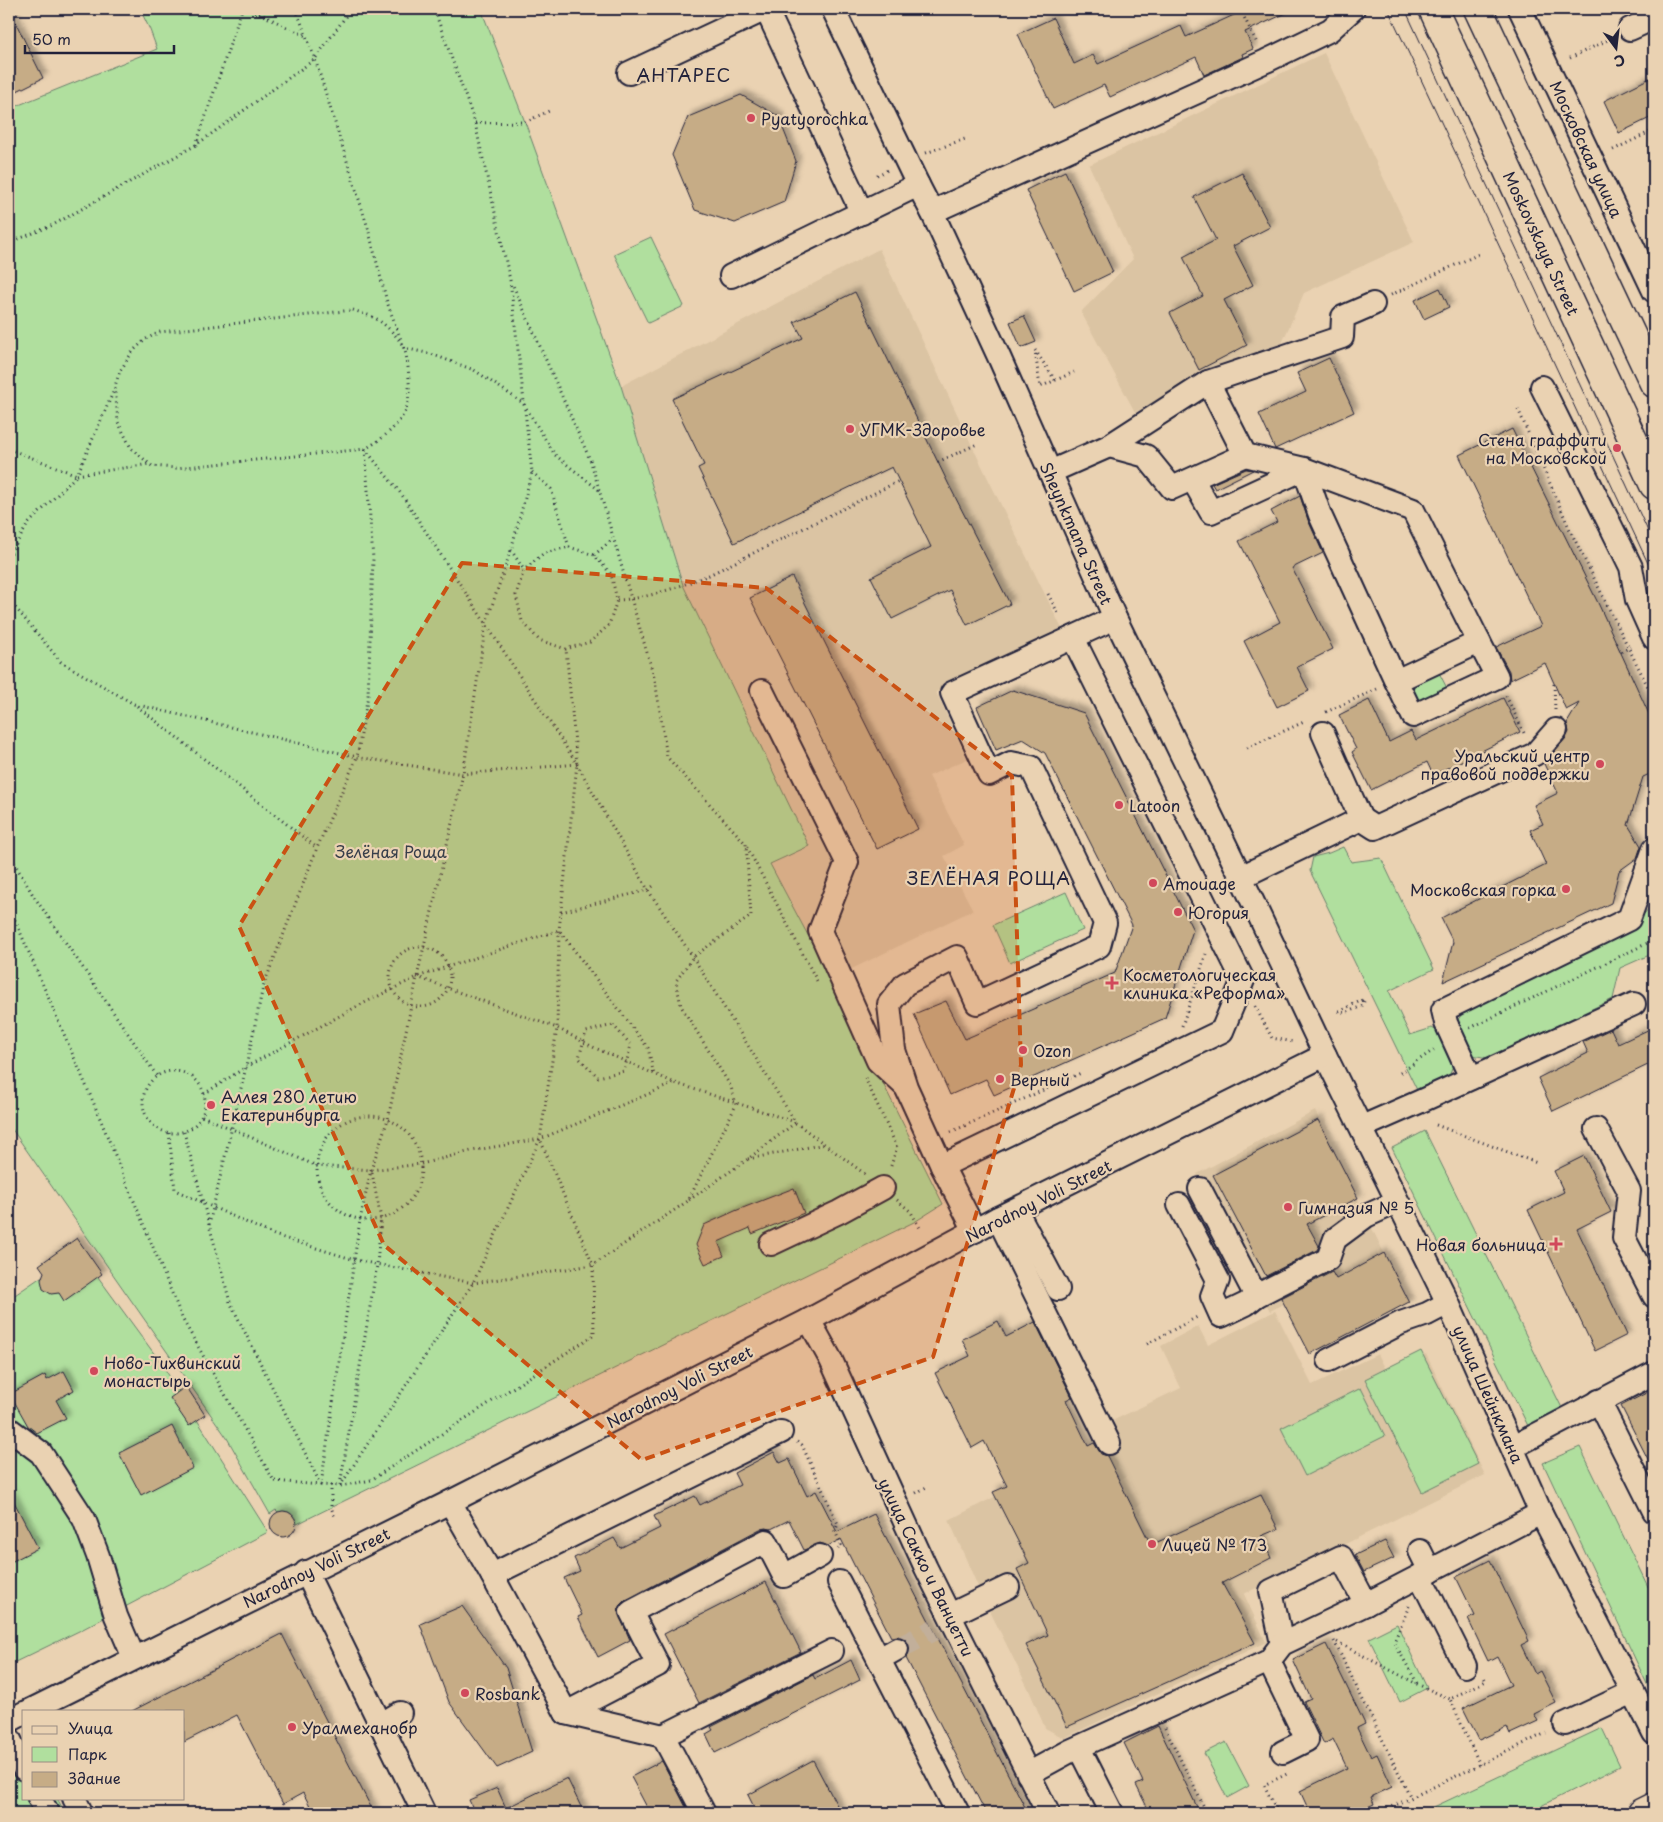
<svg xmlns="http://www.w3.org/2000/svg" width="1663" height="1822" viewBox="0 0 1663 1822" font-family="'Playpen Sans',sans-serif">
  <style>
    .built { fill: #dbc4a3 }
    .green { fill: #b0df9e; stroke: #69806c }
    .building { fill: #c6ac86; stroke: #22223b; filter: url(#shadow) }
    .lines { fill: none; stroke-linecap: round; stroke-linejoin: round }
    .minor-tunnel { stroke: #c2af9a; stroke-width: 22; stroke-dasharray: 22 11; stroke-linecap: butt }
    .minor-casing { stroke: #22223b; stroke-width: 26 }
    .major-casing { stroke: #22223b; stroke-width: 31 }
    .path { stroke: #22223b; stroke-width: 3; stroke-dasharray: 1 4; stroke-linecap: butt }
    .minor { stroke: #ead2b2; stroke-width: 22 }
    .major { stroke: #ead2b2; stroke-width: 28 }
    .tram { stroke: #22223b; stroke-width: 1 }
    .marked { fill: #ca5113; fill-opacity: 0.2; stroke: #ca5113; stroke-width: 4; stroke-dasharray: 10 6; stroke-linejoin: round }
    .poi-dot { fill: #d1495b; stroke: #ead2b2; stroke-width: 2 }
    .labels { text-anchor: middle; dominant-baseline: central; stroke-width: 4.5; stroke-linejoin: round; paint-order: stroke }
    .poi-label { font-size: 16px; fill: #22223b; stroke: #ead2b2; text-anchor: start }
    .street-label { font-size: 16px; fill: #22223b; stroke: #ead2b2 }
    .park-label { font-size: 16px; fill: #373e4a; stroke: #ead2b2 }
    .neighbourhood-label { font-size: 18px; letter-spacing: 1px; fill: #22223b; stroke: #ead2b2 }
  </style>
  <defs>
    <filter id="shadow"><feDropShadow dx="4.5" dy="-4.5" stdDeviation="2.5" flood-color="#0004"/></filter>
  </defs>
  <rect width="100%" height="100%" fill="#ead2b2"/>
  <filter id="ink" filterUnits="userSpaceOnUse"><feTurbulence type="fractalNoise" baseFrequency=".02" numOctaves="2"/><feDisplacementMap in="SourceGraphic" scale="10" xChannelSelector="R" yChannelSelector="G"/><feConvolveMatrix kernelMatrix="1 2 1 2 8 2 1 2 1" color-interpolation-filters="sRGB"/></filter>
  <g filter="url(#ink)">
    <g class="built">
      <path d="M1324 53 1414 242 1304 293 1282 343 1135 412 1081 312 1133 259 1089 165Z"/>
      <path d="M879 249 976 454 1063 631 936 692 967 759 929 776 964 845 944 856 973 910 831 979 770 864 808 846 683 585 621 386Z"/>
      <path d="M1315 1111 1384 1253 1270 1311 1197 1174Z"/>
      <path d="M1275 1311 1312 1385 1378 1354 1387 1372 1426 1354 1485 1475 1244 1594 1266 1642 1064 1738 1045 1728 1029 1690 979 1589 949 1520 1115 1436 1114 1420 1181 1388 1161 1346 1198 1326 1208 1345Z"/>
    </g>
    <g class="green">
      <path d="M140 9H481L525 122 621 386 683 585 809 846 770 864 827 971 943 1204 916 1221 297 1524C295 1514 288 1509 278 1512L276 1510 270 1514 227 1438 9 1125V109L157 49 150 30Z"/>
      <path d="M651 237 684 306 648 323 614 254Z"/>
      <path d="M1436 667 1449 692 1416 707 1405 682Z"/>
      <path d="M1343 847 1351 862 1381 858 1434 969 1389 991 1410 1035 1432 1028 1442 1034 1454 1063 1449 1077 1417 1090 1310 871 1313 857 1329 853Z"/>
      <path d="M1066 892 1083 930 1010 963 993 925Z"/>
      <path d="M1654 903V953L1620 968 1613 999 1488 1058 1472 1055 1456 1022 1466 1009 1630 929Z"/>
      <path d="M1425 1131 1564 1412 1530 1430 1392 1148Z"/>
      <path d="M79 1251 161 1363 268 1532 81 1630 9 1665V1299Z"/>
      <path d="M1421 1351 1478 1464 1422 1492 1365 1379Z"/>
      <path d="M1361 1388 1385 1436 1305 1476 1281 1428Z"/>
      <path d="M1580 1447 1654 1599V1699L1543 1463Z"/>
      <path d="M1397 1624 1427 1688 1400 1702 1369 1638Z"/>
      <path d="M1602 1728 1620 1766 1527 1813H1421Z"/>
      <path d="M1226 1742 1249 1786 1227 1798 1204 1753Z"/>
      <path d="M24 1765V1798H57L65 1813H9V1772Z"/>
    </g>
    <g class="building">
      <path d="M9 9 43 78 9 95Z"/>
      <path d="M1247 9H1295L1245 32 1253 49 1242 54 1243 57 1204 75 1196 57 1110 97 1104 85 1053 109 1018 34 1053 18 1074 64 1093 55 1098 64 1181 26 1186 37Z"/>
      <path d="M1654 76V116L1619 133 1604 101Z"/>
      <path d="M741 95 778 116 796 161 784 202 735 223 695 210 672 155 688 117Z"/>
      <path d="M1065 171 1113 272 1074 291 1026 190Z"/>
      <path d="M1242 173 1270 227 1233 246 1253 285 1224 300 1247 345 1199 370 1170 313 1203 296 1183 257 1216 240 1194 197Z"/>
      <path d="M1440 288 1449 307 1424 319 1415 300Z"/>
      <path d="M855 292 949 485 1010 604 967 625 950 590 892 619 871 577 931 547 892 467 734 543 698 468 704 465 672 399 803 338 794 322Z"/>
      <path d="M1024 316 1036 342 1021 348 1010 322Z"/>
      <path d="M1329 358 1354 412 1275 449 1259 414 1306 392 1297 373Z"/>
      <path d="M1512 429 1599 605 1654 725V772L1643 777 1628 825 1641 846 1637 858 1619 871 1611 903 1443 982 1453 942 1441 918 1546 865 1530 830 1543 824 1534 805 1558 793 1544 764 1566 738 1569 732 1567 723 1579 703 1566 710 1545 663 1510 680 1509 671 1496 647 1541 626 1459 455Z"/>
      <path d="M1246 469 1253 470 1215 489 1212 484Z"/>
      <path d="M1300 496 1308 520 1323 553 1292 568 1333 649 1297 667 1309 691 1277 707 1244 641 1280 622 1239 541 1277 522 1271 511Z"/>
      <path d="M792 577 918 829 877 849 750 598Z"/>
      <path d="M1013 690 1084 713 1193 930 1165 1018 994 1095 986 1079 950 1095 914 1014 946 1001 965 1039 1115 973 1132 925 1045 753 1023 739 996 750 977 707Z"/>
      <path d="M1503 698 1520 732 1433 775 1427 762 1371 790 1352 752 1356 749 1339 715 1369 700 1389 742 1411 731 1416 740Z"/>
      <path d="M1654 1027V1062L1553 1111 1538 1078 1588 1053 1583 1042 1611 1029 1618 1044Z"/>
      <path d="M1318 1120 1358 1198 1307 1224 1319 1246 1317 1250 1266 1276 1213 1175Z"/>
      <path d="M1584 1156 1611 1212 1577 1229 1627 1335 1595 1351 1528 1210 1564 1192 1554 1171Z"/>
      <path d="M794 1188 804 1213 752 1234 750 1228 718 1242 724 1256 705 1264 696 1245 704 1225 735 1211Z"/>
      <path d="M77 1238 102 1274 64 1301 59 1293 51 1294 43 1289 41 1280 44 1272 39 1265Z"/>
      <path d="M1384 1253 1409 1302 1310 1354 1281 1298 1332 1272 1336 1279Z"/>
      <path d="M998 1321 1006 1337 1035 1322 1072 1397 1066 1400 1088 1446 1094 1443 1101 1454 1107 1456 1151 1545 1261 1495 1278 1529 1261 1536 1271 1558 1222 1583 1255 1643 1067 1727 1026 1645 1048 1635 1017 1569 1029 1563 993 1492 1007 1486 984 1441 972 1448 935 1373 970 1356 962 1339Z"/>
      <path d="M64 1371 74 1390 56 1400 66 1418 37 1433 28 1426 10 1394 45 1375 47 1380Z"/>
      <path d="M186 1386 205 1415 189 1426 170 1398Z"/>
      <path d="M1654 1389V1471L1621 1406Z"/>
      <path d="M172 1426 193 1468 141 1495 119 1453Z"/>
      <path d="M774 1452 780 1463 789 1459 807 1496 816 1491 837 1532 874 1514 1028 1813H986L906 1658 910 1650 909 1643 903 1638 898 1636 891 1637 855 1567 841 1539 828 1546 820 1543 804 1550 789 1520 771 1529 766 1528 760 1529 624 1601 619 1606 618 1612 630 1640 598 1657 578 1617 582 1615 564 1578 580 1571 574 1558 614 1538 620 1548 660 1528 654 1516 695 1496 700 1505 740 1485 734 1473Z"/>
      <path d="M9 1492 38 1548 9 1563Z"/>
      <circle cx="283" cy="1524" r="13"/>
      <path d="M1385 1541 1394 1558 1364 1572 1355 1555Z"/>
      <path d="M1490 1560 1529 1641 1521 1645 1535 1674 1540 1671 1556 1703 1534 1714 1538 1721 1510 1734 1507 1727 1479 1740 1463 1708 1511 1685 1497 1656 1488 1661 1468 1619 1475 1616 1456 1577Z"/>
      <path d="M766 1582 801 1652 699 1703 664 1634Z"/>
      <path d="M462 1606 506 1668 532 1752 497 1768 449 1702 420 1624Z"/>
      <path d="M282 1634 293 1656 374 1813H314L303 1793 283 1804 237 1715 184 1742V1711H132Z"/>
      <path d="M1326 1644 1365 1724 1357 1728 1371 1757 1377 1754 1392 1787 1371 1797 1374 1804 1354 1813H1310L1300 1791 1347 1768 1333 1739 1324 1744 1304 1702 1311 1699 1293 1660Z"/>
      <path d="M851 1660 860 1680 715 1753 706 1734 713 1730 711 1727 813 1675 815 1679Z"/>
      <path d="M1158 1726 1197 1807 1184 1813H1150L1136 1785 1143 1782 1124 1743Z"/>
      <path d="M813 1760 841 1813H757L748 1795Z"/>
      <path d="M662 1761 689 1813H650L631 1777Z"/>
      <path d="M567 1778 584 1813H475L469 1800 497 1788 506 1808Z"/>
    </g>
    <g class="lines">
      <path class="minor-tunnel" d="M897 1649 934 1630"/>
      <defs>
        <g id="minor">
          <path d="M766 9 862 213"/>
          <path d="M833 9 918 185 932 212 999 357 1115 618 1241 877 1325 1055 1448 1303 1541 1513 1654 1733"/>
          <path d="M1520 9 1654 291"/>
          <path d="M1630 29 1654 18"/>
          <path d="M629 73 766 9"/>
          <path d="M932 212 1266 61 1330 30 1353 9"/>
          <path d="M731 276 918 185"/>
          <path d="M1542 387 1631 567 1637 600 1654 638"/>
          <path d="M1109 446 1146 456 1172 488 1245 455"/>
          <path d="M1050 472 1109 446 1208 382 1342 337 1343 317 1373 304"/>
          <path d="M1193 480 1211 512 1304 469 1245 455 1208 382"/>
          <path d="M1479 642 1497 677 1413 716 1396 681Z"/>
          <path d="M1396 681 1320 515 1304 469 1413 510 1479 642"/>
          <path d="M762 691 847 862 820 931 878 1061 905 1086"/>
          <path d="M1323 733 1361 819"/>
          <path d="M1241 877 1361 819 1375 828 1535 754 1556 730"/>
          <path d="M1471 1078 1446 1023 1443 1010 1629 919 1654 849"/>
          <path d="M1362 1127 1419 1102 1634 1004"/>
          <path d="M1596 1129 1629 1191 1624 1238 1654 1296"/>
          <path d="M942 1166 1222 1031 1243 980 1073 638"/>
          <path d="M1200 1189 1256 1296 1328 1259 1335 1239 1366 1216 1397 1202"/>
          <path d="M1179 1205 1218 1280 1212 1296 1221 1316 1246 1304 1256 1296"/>
          <path d="M1016 1210 1058 1289"/>
          <path d="M998 1218 1109 1443"/>
          <path d="M975 1231 942 1166 906 1087 894 1050 889 1004 905 984 957 957 977 1003 1099 946 1105 923 1031 767 1011 763 989 774 952 693 1115 618"/>
          <path d="M771 1244 839 1212 883 1188"/>
          <path d="M809 1320 831 1360 926 1568 1048 1813"/>
          <path d="M1329 1360 1401 1323 1427 1314 1448 1303"/>
          <path d="M1599 1401 1654 1511"/>
          <path d="M9 1429 41 1453 84 1519 98 1556 116 1616 134 1658"/>
          <path d="M1513 1447 1654 1373"/>
          <path d="M450 1502 492 1575 566 1713 663 1736 704 1813"/>
          <path d="M1420 1551 1430 1571"/>
          <path d="M306 1572 424 1813"/>
          <path d="M492 1575 781 1432"/>
          <path d="M1420 1576 1465 1666"/>
          <path d="M839 1582 958 1813"/>
          <path d="M950 1615 1008 1587"/>
          <path d="M1282 1644 1271 1591 1341 1557 1366 1604"/>
          <path d="M879 1659 897 1649"/>
          <path d="M1269 1661 1307 1740 1283 1752"/>
          <path d="M29 1711 450 1502 809 1320 998 1218 1325 1055"/>
          <path d="M566 1713 658 1665 631 1612 766 1541 784 1576 820 1556"/>
          <path d="M9 1721 24 1713"/>
          <path d="M1565 1724 1633 1692"/>
          <path d="M380 1725 400 1713"/>
          <path d="M663 1736 832 1651"/>
          <path d="M9 1738 24 1769"/>
          <path d="M1079 1748 1112 1813"/>
          <path d="M1028 1774 1072 1750 1269 1661 1282 1644 1366 1604 1541 1513"/>
          <path d="M39 1798 48 1813"/>
          <path d="M74 1798 80 1810"/>
        </g>
        <g id="major">
          <path d="M1433 9 1654 485"/>
          <path d="M1478 9 1654 383"/>
          <path d="M1642 1813 1654 1807"/>
        </g>
      </defs>
      <use href="#minor" class="minor-casing"/>
      <use href="#major" class="major-casing"/>
      <g class="path">
        <path d="M250 9 308 37"/>
        <path d="M296 9 315 59 368 228 387 302 404 348 431 354 474 370 523 403 555 455 599 490"/>
        <path d="M1240 9 1257 43"/>
        <path d="M1570 58 1612 38"/>
        <path d="M475 123 525 122 549 111"/>
        <path d="M196 145 242 9"/>
        <path d="M1613 150 1654 130"/>
        <path d="M926 153 965 139"/>
        <path d="M877 175 888 170"/>
        <path d="M9 243 53 225 196 145 315 59 351 9"/>
        <path d="M1391 295 1481 253"/>
        <path d="M353 310C361 313 374 316 381 322 390 329 399 338 404 348 409 362 411 392 407 406 401 425 381 440 365 449L176 468 152 466 131 448 118 422 115 386 120 371 133 351 146 339 160 332Z"/>
        <path d="M1055 380 1035 350 1040 387 1074 372"/>
        <path d="M115 388 77 475 150 464"/>
        <path d="M1518 409 1570 530 1654 699"/>
        <path d="M9 449 77 475 28 524 9 556"/>
        <path d="M365 449 402 495 577 764 648 890 693 957 796 1123 865 1174"/>
        <path d="M938 462 977 444"/>
        <path d="M1543 464 1555 459"/>
        <path d="M532 472 551 489 569 547"/>
        <path d="M569 547 594 555 611 574 617 600 609 625 590 642 566 649 539 640 522 621 516 595 524 570 544 553Z"/>
        <path d="M511 550 524 570"/>
        <path d="M594 555 613 539"/>
        <path d="M1048 594 1059 615"/>
        <path d="M9 600 61 662 134 704 357 757 463 774 577 764"/>
        <path d="M617 600C648 599 680 586 709 575L899 481"/>
        <path d="M1621 652 1630 647"/>
        <path d="M1554 684 1555 710"/>
        <path d="M1506 696 1525 735"/>
        <path d="M137 706 317 848"/>
        <path d="M1326 712 1377 689"/>
        <path d="M1247 748 1306 721"/>
        <path d="M747 847 817 981"/>
        <path d="M9 854 33 895 157 1076"/>
        <path d="M9 906 94 1104 183 1320 274 1481 321 1485 360 1220 371 1170 388 1119 417 977 463 774 486 623 511 550 532 472 510 280 475 123 434 9"/>
        <path d="M561 912 648 890 656 884"/>
        <circle cx="420" cy="977" r="30"/>
        <path d="M417 977 557 1028 595 1048 675 1083 795 1122"/>
        <path d="M1255 1006 1272 1038 1294 1042"/>
        <path d="M1338 1011 1345 1013 1362 1006 1365 999"/>
        <path d="M1339 1011 1365 999"/>
        <path d="M613 1025 631 1045 624 1071 598 1077 579 1058 586 1032Z"/>
        <path d="M1182 1026 1206 954"/>
        <path d="M1470 1028 1654 940"/>
        <circle cx="174" cy="1102" r="31"/>
        <path d="M1400 1073 1435 1049"/>
        <path d="M865 1078 897 1147 890 1169"/>
        <path d="M204 1094 246 1067 356 1007 417 977 559 930 648 1048 654 1075"/>
        <path d="M202 1116 317 1166 371 1170 421 1164 471 1151 540 1139 675 1083"/>
        <circle cx="369" cy="1168" r="52"/>
        <path d="M1436 1125 1537 1163"/>
        <path d="M184 1132 230 1302 321 1485 340 1486 371 1480 594 1335 593 1265 540 1139"/>
        <path d="M951 1132 1081 1073"/>
        <path d="M169 1133 175 1190 274 1235 355 1260 473 1283 593 1265 688 1201 736 1105 731 1087 681 1006 676 981 693 957 751 916 746 844 667 757 655 680 591 462 512 283"/>
        <path d="M748 1159 825 1144"/>
        <path d="M689 1200 748 1159 795 1123"/>
        <path d="M897 1200 911 1212 920 1228"/>
        <path d="M209 1225 246 1067 263 987 317 848 357 757 368 695 373 559 365 449"/>
        <path d="M1147 1344 1199 1316"/>
        <path d="M797 1442 802 1445 838 1524 835 1531 841 1545 838 1549"/>
        <path d="M331 1485V1507L335 1518"/>
        <path d="M340 1485 377 1265 381 1219 372 1173"/>
        <path d="M340 1486 473 1283 540 1139 557 1028 559 930 577 764 566 649"/>
        <path d="M916 1493 928 1486"/>
        <path d="M1409 1606 1394 1642 1417 1683"/>
        <path d="M1334 1641 1411 1798"/>
        <path d="M1337 1642 1417 1684 1450 1699"/>
        <path d="M1165 1728 1207 1813"/>
        <path d="M1480 1765 1450 1699 1486 1681 1483 1675"/>
        <path d="M1278 1813 1264 1785 1289 1773"/>
        <path d="M1379 1813 1546 1733"/>
      </g>
      <use href="#minor" class="minor"/>
      <use href="#major" class="major"/>
      <g class="tram">
        <path d="M1388 9 1654 576"/>
        <path d="M1405 9 1654 544"/>
      </g>
    </g>
  </g>
  <path class="marked" d="M462 563 766 588 1012 776 1021 1065 933 1357 642 1460 384 1245 239 926Z"/>
  <g class="poi-dot">
    <circle cx="751" cy="118" r="5"/>
    <circle cx="850" cy="429" r="5"/>
    <circle cx="1617" cy="448" r="5"/>
    <circle cx="1600" cy="764" r="5"/>
    <circle cx="1119" cy="805" r="5"/>
    <circle cx="1153" cy="883" r="5"/>
    <circle cx="1566" cy="889" r="5"/>
    <circle cx="1178" cy="912" r="5"/>
    <path d="M1109.5 975.5h5v5h5v5h-5v5h-5v-5h-5v-5h5z"/>
    <circle cx="1023" cy="1050" r="5"/>
    <circle cx="1000" cy="1079" r="5"/>
    <circle cx="211" cy="1105" r="5"/>
    <circle cx="1288" cy="1207" r="5"/>
    <path d="M1553.5 1236.5h5v5h5v5h-5v5h-5v-5h-5v-5h5z"/>
    <circle cx="94" cy="1371" r="5"/>
    <circle cx="1152" cy="1544" r="5"/>
    <circle cx="465" cy="1693" r="5"/>
    <circle cx="292" cy="1727" r="5"/>
  </g>
  <g class="labels">
    <g class="poi-label">
      <text x="761" y="118">Pyatyorochka</text>
      <text x="860" y="429">УГМК-Здоровье</text>
      <text x="1607" y="439" text-anchor="end">Стена граффити<tspan x="1607" dy="18">на Московской</tspan></text>
      <text x="1590" y="755" text-anchor="end">Уральский центр<tspan x="1590" dy="18">правовой поддержки</tspan></text>
      <text x="1129" y="805">Latoon</text>
      <text x="1163" y="883">Amouage</text>
      <text x="1556" y="889" text-anchor="end">Московская горка</text>
      <text x="1188" y="912">Югория</text>
      <text x="1123" y="974">Косметологическая<tspan x="1123" dy="18">клиника «Реформа»</tspan></text>
      <text x="1033" y="1050">Ozon</text>
      <text x="1010" y="1079">Верный</text>
      <text x="221" y="1096">Аллея 280 летию<tspan x="221" dy="18">Екатеринбурга</tspan></text>
      <text x="1298" y="1207">Гимназия № 5</text>
      <text x="1546" y="1244" text-anchor="end">Новая больница</text>
      <text x="104" y="1362">Ново-Тихвинский<tspan x="104" dy="18">монастырь</tspan></text>
      <text x="1162" y="1544">Лицей № 173</text>
      <text x="475" y="1693">Rosbank</text>
      <text x="302" y="1727">Уралмеханобр</text>
    </g>
    <g class="street-label">
      <text transform="translate(1587 149) rotate(65)">Московская улица</text>
      <text transform="translate(1542 243) rotate(65)">Moskovskaya Street</text>
      <text transform="translate(1077 533) rotate(66)">Sheynkmana Street</text>
      <text transform="translate(1038 1200) rotate(-27)">Narodnoy Voli Street</text>
      <text transform="translate(679 1386) rotate(-27)">Narodnoy Voli Street</text>
      <text transform="translate(1489 1394) rotate(66)">улица Шейнкмана</text>
      <text transform="translate(316 1567) rotate(-26)">Narodnoy Voli Street</text>
      <text transform="translate(927 1567) rotate(64)">улица Сакко и Ванцетти</text>
    </g>
    <g class="park-label">
      <text x="391" y="851">Зелёная Роща</text>
    </g>
    <g class="neighbourhood-label">
      <text x="684" y="74">АНТАРЕС</text>
      <text x="989" y="877">ЗЕЛЁНАЯ РОЩА</text>
    </g>
  </g>
  <rect width="1663" height="1822" fill="none" stroke="#ead2b2" stroke-width="30"/>
  <rect x="15" y="15" width="1633" height="1792" fill="none" stroke="#22223b" stroke-width="2" filter="url(#ink)"/>
  <rect x="22" y="1710" width="162" height="90" fill="#ead2b2" stroke="#9a8c82"/>
  <rect x="32" y="1726" width="25" height="8" fill="#ead2b2" stroke="#9a8c82"/>
  <text x="68" y="1734" font-size="15" fill="#22223b">Улица</text>
  <rect x="32" y="1747" width="25" height="15" fill="#b0df9e" stroke="#9a8c82"/>
  <text x="68" y="1760" font-size="15" fill="#22223b">Парк</text>
  <rect x="32" y="1772" width="25" height="15" fill="#c6ac86" stroke="#9a8c82"/>
  <text x="68" y="1784" font-size="15" fill="#22223b">Здание</text>
  <g transform="translate(1616 48) rotate(165)" stroke="#ead2b2" stroke-width="4" paint-order="stroke">
  <path d="M0-4L9 19L0 12L-9 19Z" fill="#22223b"/>
  <text y="-8" font-size="14" font-weight="bold" text-anchor="middle" fill="#22223b">С</text>
  </g>
  <path d="M25 45v8h149v-8" fill="none" stroke="#22223b" stroke-width="2.5"/>
  <text x="32" y="45" font-size="15" fill="#22223b" stroke="#ead2b2" stroke-width="4" paint-order="stroke">50 m</text>
</svg>
